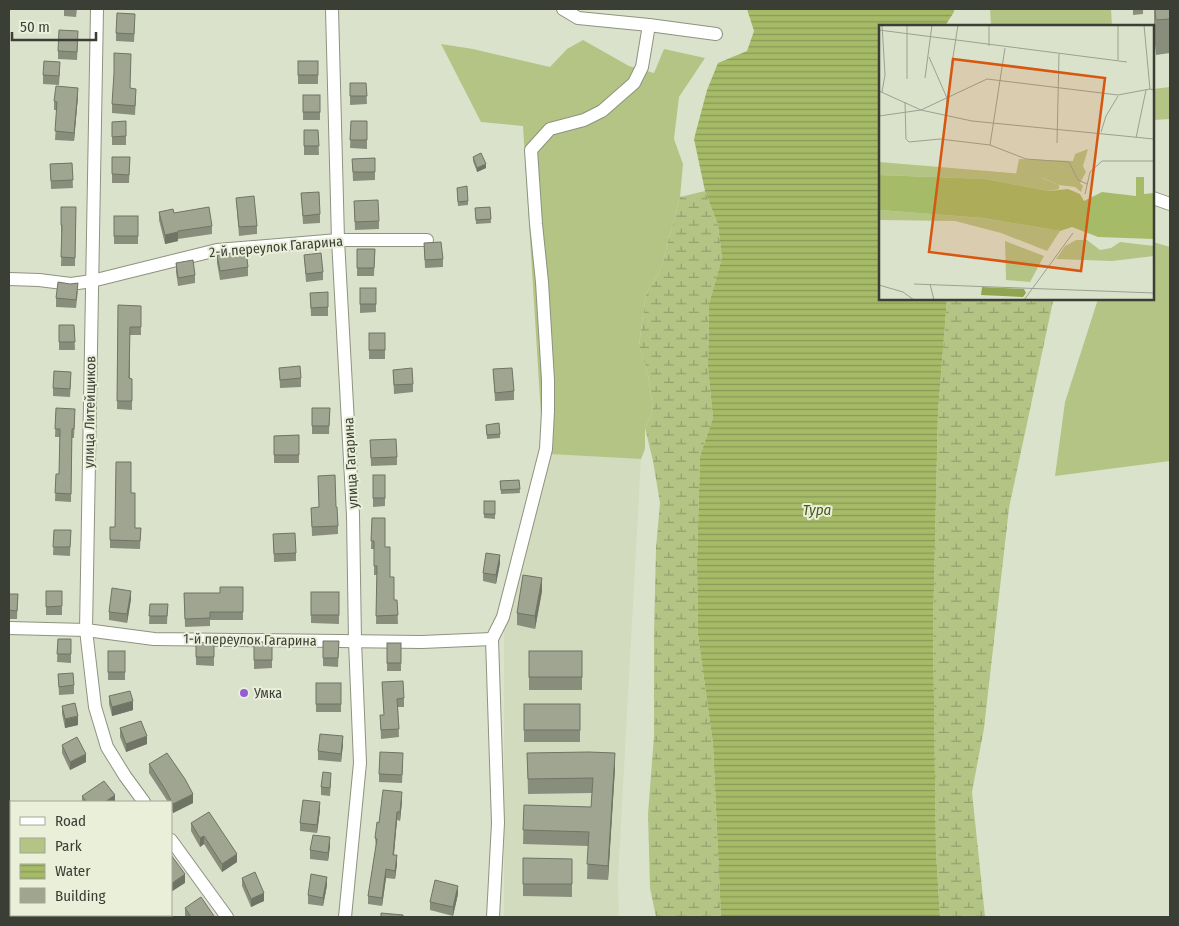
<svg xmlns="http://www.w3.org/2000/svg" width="1179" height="926" viewBox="0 0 1179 926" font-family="'Fira Sans Condensed',sans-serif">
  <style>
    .built { fill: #d2dbbd }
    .green { fill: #b3c485 }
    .wetland { fill: url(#wetland-marsh) }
    .water { fill: url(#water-rules) }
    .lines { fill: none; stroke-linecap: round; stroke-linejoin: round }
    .minor-casing { stroke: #8d937f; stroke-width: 14 }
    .minor { stroke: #fff; stroke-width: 12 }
    .wall { fill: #898e7c }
    .shaded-wall { fill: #6f7465 }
    .building { fill: #9fa590; stroke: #6f7465 }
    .poi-dot { fill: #925fd8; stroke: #e9efd9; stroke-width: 2 }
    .labels { text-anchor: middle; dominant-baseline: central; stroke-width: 4; stroke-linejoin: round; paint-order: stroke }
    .street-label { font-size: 14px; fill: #3b3e35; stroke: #e9efd9 }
    .poi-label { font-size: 14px; fill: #3b3e35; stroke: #e9efd9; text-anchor: start }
    .water-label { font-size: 15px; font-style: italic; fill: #4c591d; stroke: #e9efd9 }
    .inset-road { fill: none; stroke: #9ba090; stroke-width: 1 }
    .view { fill: #d75610; fill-opacity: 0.15; stroke: #d75610; stroke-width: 2.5 }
    .inset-edge { fill: none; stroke: #3b3e35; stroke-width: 2.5 }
  </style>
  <defs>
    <pattern id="wetland-marsh" width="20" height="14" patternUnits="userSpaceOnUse" patternTransform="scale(1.25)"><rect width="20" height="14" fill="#b3c485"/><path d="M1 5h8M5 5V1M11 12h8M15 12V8" fill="none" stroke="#93a16e"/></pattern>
    <pattern id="water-rules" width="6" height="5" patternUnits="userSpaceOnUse" patternTransform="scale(1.25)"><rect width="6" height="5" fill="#a6bb67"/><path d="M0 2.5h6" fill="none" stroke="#889956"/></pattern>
  </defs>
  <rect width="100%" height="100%" fill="#dbe2cc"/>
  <path class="built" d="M549 454 641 459 618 878 619 917H505L504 915V628Z"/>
  <g class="green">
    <path d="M990 9H1111L1112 26H991Z"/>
    <path d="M583 40 629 66 654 73 664 49 705 58 679 97 674 139 683 164 680 197 661 269 646 294 639 345 648 375 653 409 645 428V449L641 459 549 454 542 431 523 126 481 122 441 44 473 49 550 67 567 49Z"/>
    <path d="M1170 87V119L1153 120V89Z"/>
    <path d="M1153 242 1170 247V461L1055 476 1065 402 1098 299H1153Z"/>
  </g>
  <g class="wetland">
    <path d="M705 191 718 225 722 258 709 304 708 368 713 418 700 456 697 563 698 635 713 744 721 917H656L650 888 648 814 654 736V633L656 548 660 503 653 461 645 428 653 409 648 375 639 345 646 294 661 269 680 197Z"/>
    <path d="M947 299H1054L1052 306 1009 508 984 728 972 792 985 917H940L936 851 933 628 938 412Z"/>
  </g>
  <path class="water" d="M747 9H954V12L945 26H880V299H947L938 412 933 628 936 851 940 917H721L713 744 698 635 697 563 700 456 713 418 708 368 709 304 722 258 718 225 705 191 694 139 707 90 718 63 747 51 754 31Z"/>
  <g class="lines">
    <defs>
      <g id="minor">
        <path d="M97 9 86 630 95 707 107 747 125 776 144 802"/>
        <path d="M332 9 338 240 353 515 355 641 360 763 345 917"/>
        <path d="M563 9 578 18 649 25 716 34"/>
        <path d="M1153 198 1170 204"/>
        <path d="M9 279 39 280 71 284 92 281 217 250 338 240H427"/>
        <path d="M9 628 86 630 154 639 422 642 492 639"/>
        <path d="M171 840 227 917"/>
        <path d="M493 917 498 823 492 639 503 617 546 449 548 411V380L542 282 536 224 531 150 550 129 584 120 602 111 634 83 642 67 649 25"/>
      </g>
    </defs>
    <use href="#minor" class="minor-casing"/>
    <use href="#minor" class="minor"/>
  </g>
  <g class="wall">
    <path d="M64 9H77L76 17 64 16Z"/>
    <path d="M1133 9H1143V14L1133 15Z"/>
    <path d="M1154 9H1170V53L1156 55 1154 33Z"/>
    <path d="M135 23 134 42 116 41V33Z"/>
    <path d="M78 39 77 60 58 59V51Z"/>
    <rect x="298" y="61" width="20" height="23"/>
    <path d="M60 71 59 85 43 84V75Z"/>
    <path d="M350 83H366L367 104 350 105Z"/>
    <path d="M130 88 136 97 135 115 112 113V104Z"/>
    <rect x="303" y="95" width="17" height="25"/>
    <path d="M78 96 74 141 55 140 57 110H54V101Z"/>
    <path d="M126 121V145H112V122Z"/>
    <path d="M351 121H367V149L350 148Z"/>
    <path d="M304 130H318L319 155H304Z"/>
    <path d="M112 157H130L129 183H112Z"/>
    <path d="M473 157 486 168 477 172 473 161Z"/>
    <path d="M375 158V180L353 181 352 159Z"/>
    <path d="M72 163 73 188 51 189 50 164Z"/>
    <path d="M457 188 468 201V205L458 206Z"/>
    <path d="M301 193 320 214V223L303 224Z"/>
    <path d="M236 198 257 226V234L239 236Z"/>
    <path d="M354 201 379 221V229L355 230Z"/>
    <path d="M61 207H76L75 266H61L62 233H61Z"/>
    <path d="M490 207 491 223 476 224 475 208Z"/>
    <path d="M159 212 212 226V234L178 239V241L165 244 159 220Z"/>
    <rect x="114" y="216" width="24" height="28"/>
    <path d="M424 243 443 259V267L425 268Z"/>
    <path d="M357 249H375L374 276H357Z"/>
    <path d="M217 255 248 267V276L220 280 217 263Z"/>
    <path d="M304 255 323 272V280L306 282Z"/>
    <path d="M176 263 195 275V283L178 286 176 272Z"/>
    <path d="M360 288H376V312L360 313Z"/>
    <path d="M78 291 76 308 56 307V298Z"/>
    <path d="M310 293 328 307V316H311Z"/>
    <path d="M118 305 141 306V335H130V378L132 379V410L117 409Z"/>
    <path d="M59 325H74L75 350H59Z"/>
    <rect x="369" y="333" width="16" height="26"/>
    <path d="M279 368 301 378V387L280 388Z"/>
    <path d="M493 369 514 391V400L495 401Z"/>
    <path d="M393 370 413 384V392L394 394Z"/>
    <path d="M71 380 70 397 53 396V388Z"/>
    <path d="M56 408 75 417 74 438H72L71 502 55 501 56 474H59L60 437H55Z"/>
    <path d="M312 408H330L329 434H312Z"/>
    <path d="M486 425 500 434V438L487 439Z"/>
    <path d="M299 435V463H274V436Z"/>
    <path d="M370 440 397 457V465L371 466Z"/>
    <path d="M373 475H385V506L373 507Z"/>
    <path d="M519 480 520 493 501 494 500 481Z"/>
    <path d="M131 493 135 528H141L140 549 110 548V527H115Z"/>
    <path d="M484 501H495V519L484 518Z"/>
    <path d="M336 507 338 526V534L312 536 311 508Z"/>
    <path d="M372 518 385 547 394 600H397L398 624H376L377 575H374V549H371Z"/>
    <path d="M54 530H71L70 556 53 555Z"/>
    <path d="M273 534 296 553V561L274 562Z"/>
    <path d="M500 563 496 584 483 581V573Z"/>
    <path d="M243 587V620H210V626L185 627 184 593H220Z"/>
    <rect x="46" y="591" width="16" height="24"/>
    <path d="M542 591 535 629 517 625V613Z"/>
    <path d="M311 592H339V624L311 623Z"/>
    <path d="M9 594H18L17 619H9Z"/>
    <path d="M131 599 127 623 109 620V612Z"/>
    <path d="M150 604H168L167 624H149Z"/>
    <path d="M58 639H71V663L57 662Z"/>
    <path d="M323 641H339L338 667 323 666Z"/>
    <path d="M254 642H272V668L254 669Z"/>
    <path d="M214 643V666L196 665V657Z"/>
    <rect x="387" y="643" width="14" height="28"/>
    <rect x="108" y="651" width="17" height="29"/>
    <rect x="529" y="651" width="53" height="39"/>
    <path d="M58 674 74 685V694L59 695Z"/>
    <path d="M382 682 404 698V707H398L399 737 381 739 380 715H384Z"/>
    <rect x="316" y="683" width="25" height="29"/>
    <path d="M109 696 133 710 112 716 109 704Z"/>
    <rect x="524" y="704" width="56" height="38"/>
    <path d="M62 706 78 725 65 728 62 714Z"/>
    <path d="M120 728 147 744 126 752 120 737Z"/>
    <path d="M343 744 341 762 318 760V751Z"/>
    <path d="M62 745 86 762 70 770 62 753Z"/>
    <path d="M527 753 615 768 608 880 587 879 588 846 523 844 524 805 591 807 592 793 528 794Z"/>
    <path d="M403 762 402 783 379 782V774Z"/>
    <path d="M149 764 193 803 173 813 171 809V802H168L149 773Z"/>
    <path d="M331 782 330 796 321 795V787Z"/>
    <path d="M82 796 115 802H82Z"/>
    <path d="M402 801 400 821 397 820 394 855 397 864 395 879 386 878 382 906 368 904V896L376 847 375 838 379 823Z"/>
    <path d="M320 810 317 833 300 831V823Z"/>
    <path d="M191 823 237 862 222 872 204 844 200 847 191 831Z"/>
    <path d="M330 846 328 861 310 859V850Z"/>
    <path d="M11 852V885L9 886V854Z"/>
    <path d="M523 858 572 859V897L523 896Z"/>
    <path d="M242 878 264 901 251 907 242 886Z"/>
    <path d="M327 885 323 906 308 904V895Z"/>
    <path d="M458 894 453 916 430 910V902Z"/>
    <path d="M185 908 214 917H186L185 916Z"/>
  </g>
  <g class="shaded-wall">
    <path d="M78 88V96L74 141V133Z"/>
    <path d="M486 164V168L477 172V168Z"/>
    <path d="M178 232V241L165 244V235Z"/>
    <path d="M500 555V563L496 584V575Z"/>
    <path d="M542 578V591L535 629V616Z"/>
    <path d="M131 591V599L127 623V614Z"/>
    <path d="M133 701V710L112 716V707Z"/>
    <path d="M78 716V725L65 728V719Z"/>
    <path d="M147 736V744L126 752V744Z"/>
    <path d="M343 736V744L341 762V754Z"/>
    <path d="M615 753V768L608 880V866Z"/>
    <path d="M86 754V762L70 770V762Z"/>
    <path d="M402 792V801L400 821V812Z"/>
    <path d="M193 794V803L173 813V804Z"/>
    <path d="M115 795V802H105Z"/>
    <path d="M320 802V810L317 833V825Z"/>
    <path d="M397 812V820L393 863V855Z"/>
    <path d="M204 836V844L200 847V838Z"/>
    <path d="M330 837V846L328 861V853Z"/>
    <path d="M237 854V862L222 872V864Z"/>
    <path d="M397 855V864L395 879V871Z"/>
    <path d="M386 869V878L382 906V898Z"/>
    <path d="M185 874V883L171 892V884Z"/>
    <path d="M11 876V885L9 886V877Z"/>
    <path d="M327 877V885L323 906V898Z"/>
    <path d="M458 886V894L453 916V907Z"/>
    <path d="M264 893V901L251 907V899Z"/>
  </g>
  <g class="building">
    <path d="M1155 9H1170V19L1156 20Z"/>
    <path d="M117 13 135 14 134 34 116 33Z"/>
    <path d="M59 30 78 31 77 52 58 51Z"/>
    <path d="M114 53 131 54 130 88 136 89 135 106 112 104 114 73Z"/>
    <path d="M44 61 60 62 59 76 43 75Z"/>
    <rect x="298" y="61" width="20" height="14"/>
    <path d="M350 83H366L367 96H350Z"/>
    <path d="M56 86 78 88 74 133 55 131 57 102 54 101Z"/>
    <rect x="303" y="95" width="17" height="17"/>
    <path d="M126 121V136L112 137V122Z"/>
    <path d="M351 121H367V140H350Z"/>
    <path d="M304 130H318L319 146H304Z"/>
    <path d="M481 153 486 164 477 168 473 157Z"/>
    <path d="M112 157H130L129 175 112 174Z"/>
    <path d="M375 158V172H353L352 159Z"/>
    <path d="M72 163 73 180 51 181 50 164Z"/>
    <path d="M467 186 468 201 458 202 457 188Z"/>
    <path d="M319 192 320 214 303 216 301 193Z"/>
    <path d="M254 196 257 226 239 227 236 198Z"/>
    <path d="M378 200 379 221 355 222 354 201Z"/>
    <path d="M61 207H76L75 258 61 257 62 225H61Z"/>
    <path d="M209 207 212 226 178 231V232L165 235 159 212 173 209 174 213Z"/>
    <path d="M490 207 491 219 476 220 475 208Z"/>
    <rect x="114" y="216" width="24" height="20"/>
    <path d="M441 242 443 259 425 260 424 243Z"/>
    <path d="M357 249H375L374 268H357Z"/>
    <path d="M246 251 248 267 220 271 217 255Z"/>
    <path d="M321 253 323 272 306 274 304 255Z"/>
    <path d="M193 260 195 275 178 278 176 263Z"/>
    <path d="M58 282 70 284 78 283 76 300 56 298Z"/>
    <rect x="360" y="288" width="16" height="16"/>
    <path d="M328 292V307L311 308 310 293Z"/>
    <path d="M118 305 141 306V327H130L129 378 132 379V401H117Z"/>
    <path d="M59 325H74L75 342H59Z"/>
    <rect x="369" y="333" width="16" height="17"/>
    <path d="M300 366 301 378 280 380 279 368Z"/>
    <path d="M412 368 413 384 394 385 393 370Z"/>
    <path d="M512 368 514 391 495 393 493 369Z"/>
    <path d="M54 371 71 372 70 389 53 388Z"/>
    <path d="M56 408 75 409 74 429H72L71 494 55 493 56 474H59L60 429H55Z"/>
    <path d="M312 408H330L329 426H312Z"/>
    <path d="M499 423 500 434 487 435 486 425Z"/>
    <path d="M299 435V455H274V436Z"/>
    <path d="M396 439 397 457 371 458 370 440Z"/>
    <path d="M116 462H131V493H135V528H141L140 541 110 540V527H115Z"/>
    <path d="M335 475 336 507H337L338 526 312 527 311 508 319 507 318 476Z"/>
    <rect x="373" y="475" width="12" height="23"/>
    <path d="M519 480 520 489 501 490 500 481Z"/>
    <rect x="484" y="501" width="11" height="13"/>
    <path d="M372 518H385V547H390V577H394V600H397L398 615 376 616 377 566H374V541H371Z"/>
    <path d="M54 530H71L70 547H53Z"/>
    <path d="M295 533 296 553 274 554 273 534Z"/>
    <path d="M486 553 500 555 496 575 483 573Z"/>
    <path d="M523 575 542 578 535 616 517 613Z"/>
    <path d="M220 587H243V612H210V618L185 619 184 593H220Z"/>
    <path d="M112 588 131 591 127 614 109 612Z"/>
    <path d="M46 591H62V606L46 607Z"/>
    <rect x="311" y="592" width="28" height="23"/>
    <path d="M9 594H18L17 611 9 610Z"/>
    <path d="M150 604H168L167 616H149Z"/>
    <path d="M58 639H71V654H57Z"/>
    <path d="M323 641H339L338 658H323Z"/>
    <path d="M196 642 214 643V657H196Z"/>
    <rect x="254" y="642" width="18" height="18"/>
    <rect x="387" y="643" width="14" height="20"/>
    <rect x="108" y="651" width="17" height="21"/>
    <rect x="529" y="651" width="53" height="26"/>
    <path d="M73 673 74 685 59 687 58 674Z"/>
    <path d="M403 681 404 698 397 699 399 729 381 730 380 715H384L382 682Z"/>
    <rect x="316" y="683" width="25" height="21"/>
    <path d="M130 691 133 701 112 707 109 696Z"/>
    <path d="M75 703 78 716 65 719 62 706Z"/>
    <rect x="524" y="704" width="56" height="26"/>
    <path d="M141 721 147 736 126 744 120 728Z"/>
    <path d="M320 734 343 736 341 754 318 751Z"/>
    <path d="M77 737 86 754 70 762 62 745Z"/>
    <path d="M380 752 403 753 402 775 379 774Z"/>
    <path d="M589 752 615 753 608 866 587 864 589 832 523 830 524 805 591 807 593 778 528 779 527 753Z"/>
    <path d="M167 753 185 779 193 794 173 804 165 789 149 764Z"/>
    <path d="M323 772 331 773 330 788 321 787Z"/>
    <path d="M104 781 115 795 105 802H87L82 796Z"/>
    <path d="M383 790 402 792 400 812H397L393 855H397L395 871 386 869 382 898 368 896 377 839 375 838 377 822 379 823Z"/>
    <path d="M303 800 320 802 317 825 300 823Z"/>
    <path d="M209 812 237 854 222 864 204 836 200 838 191 823Z"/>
    <path d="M313 835 330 837 328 853 310 850Z"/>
    <path d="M11 852V865L9 860V854Z"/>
    <path d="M171 855 185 874 171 884Z"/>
    <path d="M523 858 572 859V884H523Z"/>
    <path d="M11 868V876L9 877V869Z"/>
    <path d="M255 872 264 893 251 899 242 878Z"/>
    <path d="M311 874 327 877 323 898 308 895Z"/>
    <path d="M435 880 458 886 453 907 430 902Z"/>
    <path d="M201 897 214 916 213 917H191L185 908Z"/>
    <path d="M381 913 403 915V917H381Z"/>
  </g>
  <circle class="poi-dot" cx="244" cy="693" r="5"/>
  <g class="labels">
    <g class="street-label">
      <text transform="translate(276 247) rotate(-5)">2-й переулок Гагарина</text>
      <text transform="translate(90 412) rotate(-89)">улица Литейщиков</text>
      <text transform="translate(351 463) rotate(-93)">улица Гагарина</text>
      <text transform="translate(250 640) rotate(1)">1-й переулок Гагарина</text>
    </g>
    <g class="poi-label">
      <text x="254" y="693">Умка</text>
    </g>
    <g class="water-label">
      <text x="817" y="510">Тура</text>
    </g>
  </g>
  <g transform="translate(879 25)">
    <rect width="275" height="275" fill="#dbe2cc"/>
    <path d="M209 124 204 141 207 147 201 158 204 161 202 167 196 162 180 160 164 153 137 149 140 134 194 136 196 129ZM197 215H208L221 225 232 223 241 217 275 221V231L233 236 177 234 186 221ZM126 216 165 231 151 257 127 255Z" fill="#b3c485"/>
    <path d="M103 262 145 264 147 268 144 272 102 270Z" fill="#91a551"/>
    <path d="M0 137 156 150 180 160V164L169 166 107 154 0 150ZM0 185 104 193 181 206 168 226 122 208 76 196 0 195Z" fill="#b3c485"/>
    <path d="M0 150 107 154 169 166 189 164 201 169 205 176 223 167 257 171V152H265V169L275 168V214L219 212 193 202 181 206 104 193 0 185Z" fill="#a6bb67"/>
    <path class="inset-road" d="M110 0V21M265 0 271 64 275 65M0 5 248 37M50 32 68 73 67 90M239 35V0M73 38 79 0M46 53 53 0M28 54V0M0 66 42 85 108 54 239 70 271 64M3 67 6 50 3 0M26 77 27 114 30 117 61 114 111 120 147 134 190 137 199 155 208 159M0 91 42 85 93 96 275 114M222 107 227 91 239 71M257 113 267 65M178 118 180 29M111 120 126 23M206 169 211 147 223 136H275M35 259 275 268M51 259 55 275M0 260 24 267 35 275M145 275 194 208"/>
    <path class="view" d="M74 34 226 53 202 246 50 227Z"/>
    <rect width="275" height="275" class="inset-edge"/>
  </g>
  <rect width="1179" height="926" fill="none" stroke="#3b3e35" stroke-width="20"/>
  <rect x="10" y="801" width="162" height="115" fill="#e9efd9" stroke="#a3a897"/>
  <rect x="20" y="817" width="25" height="8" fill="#ffffff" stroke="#a3a897"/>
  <text x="55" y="826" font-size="15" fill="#3b3e35">Road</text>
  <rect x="20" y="838" width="25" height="15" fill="#b3c485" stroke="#a3a897"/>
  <text x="55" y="851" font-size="15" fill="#3b3e35">Park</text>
  <rect x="20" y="864" width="25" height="15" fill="url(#water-rules)" stroke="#a3a897"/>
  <text x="55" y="876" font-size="15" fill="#3b3e35">Water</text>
  <rect x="20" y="888" width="25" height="15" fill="#9fa590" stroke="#a3a897"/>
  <text x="55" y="901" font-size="15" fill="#3b3e35">Building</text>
  <path d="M12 32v8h84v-8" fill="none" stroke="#3b3e35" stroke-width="2.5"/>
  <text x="20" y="32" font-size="15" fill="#3b3e35" stroke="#e9efd9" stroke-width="4" paint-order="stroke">50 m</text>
</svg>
